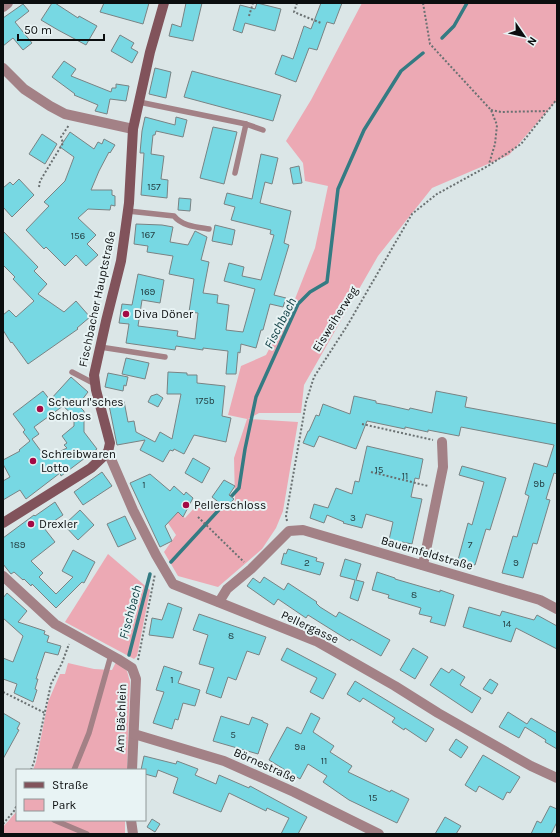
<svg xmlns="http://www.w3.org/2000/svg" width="560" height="837" viewBox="0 0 560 837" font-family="Karla,sans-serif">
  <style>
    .green { fill: #eca9b4 }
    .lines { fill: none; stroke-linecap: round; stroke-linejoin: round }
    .stream { stroke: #347b83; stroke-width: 3.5 }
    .building { fill: #77d8e3; stroke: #798384; fill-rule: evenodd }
    .path { stroke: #6a7172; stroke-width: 2; stroke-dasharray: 2 2; stroke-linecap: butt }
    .lane { stroke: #a38186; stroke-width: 5.5 }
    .street { stroke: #a38186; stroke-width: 10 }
    .secondary { stroke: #81535b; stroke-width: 10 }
    .poi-dot { fill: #a30945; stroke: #e8f3f4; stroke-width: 1.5 }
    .labels { text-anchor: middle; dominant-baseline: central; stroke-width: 4; stroke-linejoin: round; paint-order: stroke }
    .number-label { font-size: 10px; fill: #264044 }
    .street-label { font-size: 12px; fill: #0b0e0f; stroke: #e8f3f4 }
    .poi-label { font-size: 12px; fill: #0b0e0f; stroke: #e8f3f4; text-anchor: start }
    .water-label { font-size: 13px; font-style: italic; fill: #124045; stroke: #e8f3f4 }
  </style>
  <rect width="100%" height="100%" fill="#dbe6e7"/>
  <g class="green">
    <path d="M362 3H557V100L509 155 432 188 378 256 304 385 301 413H259L248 419 298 422 283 511 276 528 262 549 218 587 178 576 164 552 176 535 168 523 178 512 185 518 199 503 227 510 235 500 234 458 247 419 228 415 241 366 266 355 293 304 315 248 328 186 305 181 303 163 286 141 311 100Z"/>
    <path d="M108 554 150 590 137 656 134 659 65 622Z"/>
    <path d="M116 662 127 671 130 682 127 770H33L36 762 48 702 60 674H65L68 663 94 669 112 670Z"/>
    <path d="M17 811V820H125V834H3V827Z"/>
  </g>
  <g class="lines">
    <g class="stream">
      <path d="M442 38 454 26 467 3"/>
      <path d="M171 562 239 488 245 449 256 397 298 304 310 292 327 282 338 189 364 130 401 71 423 53"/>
      <path d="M129 655 150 574"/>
    </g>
  </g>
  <g class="building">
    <path d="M52 3H55L78 18 79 16 97 26 86 45 58 30 41 20Z"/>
    <path d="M104 3H149L143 24 100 12Z"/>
    <path d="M186 3H202L193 41 169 36 172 24 181 27Z"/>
    <path d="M257 3 281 9 275 31 245 23 242 33 233 30 240 5 255 9Z"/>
    <path d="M321 3H342L334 24 327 22 317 50 309 48 296 82 275 74 282 55 293 59 304 26 311 29Z"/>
    <path d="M23 4 29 11 15 22 32 43 23 50 13 38 3 46V18Z"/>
    <path d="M120 35 134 43 131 48 138 52 132 63 111 51Z"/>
    <path d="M64 61 76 69 71 76 111 92 112 88H116V84L129 86 126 101 110 99 107 114 95 111 98 105 74 95 75 94 52 77Z"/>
    <path d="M155 68 171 72 166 98 149 94Z"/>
    <path d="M192 71 281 95 273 121 184 97Z"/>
    <path d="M145 117 175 125 176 117 187 120 183 137 156 131 155 135H153L151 154 164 156 161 179 168 180 167 198 141 195 144 153H140L142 131Z"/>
    <path d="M213 127 237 132 224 184 200 178Z"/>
    <path d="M70 132 94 149 98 142 102 144 104 139 115 145 110 153 109 152 99 171 91 190H112V195L115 196V206L111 205 110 210 88 209 78 218 96 235 87 244 98 255 86 266 76 255 65 266 46 247 44 249 26 230 49 206 44 202 65 181 74 157 60 147Z"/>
    <path d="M42 134 57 144 45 164 29 154Z"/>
    <path d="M261 154 278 158 272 184 265 182 260 203 291 211 284 243 289 245 274 295 286 298 283 307 270 304 263 330H261L256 348 241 344 240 353 238 352 236 374H226L228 351 203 348V350L176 346 175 350 126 343 129 324 119 323 122 304 132 305 138 274 164 280 160 303 142 300 138 326 178 331 177 336 195 339 198 313 189 312 194 279 169 274 173 256 147 252 148 246 134 244 136 224 162 225 173 227 170 242 188 245 195 231 207 237 201 260 209 262 203 293 218 295 217 303 229 305 226 330 243 332 255 289 224 281 229 263 244 267 242 276 261 280 274 235 270 234 271 230 231 220 235 207 224 204 227 193 252 199Z"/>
    <path d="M299 166 302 183 293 184 290 168Z"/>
    <path d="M19 179 34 195 12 217 3 207V188L10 182 13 185Z"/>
    <path d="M179 198 191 199 190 211 178 210Z"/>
    <path d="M215 225 235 230 232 245 212 241Z"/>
    <path d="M3 231 38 267 34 271 47 284 38 294 64 312 76 301 90 317 77 328 78 329 28 364 12 342 11 343 3 330V315L9 310 16 317 34 301 13 279 15 277 3 265Z"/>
    <path d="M126 358 149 363 145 379 122 374Z"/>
    <path d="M168 372 187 373V375H197V383L225 386 222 416 231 418 226 442 194 435 184 454 174 449 173 451 170 450 163 462 140 450 145 440 117 445 109 405 124 401 128 422 134 421 136 432 155 442 160 432 172 439 181 394H167Z"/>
    <path d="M108 373 128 377 126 386 124 385 123 391 105 387Z"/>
    <path d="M71 377 88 392 78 405 84 411V432L97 449 61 476 60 473 26 499 20 490 3 500V481L10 477 3 464V460L20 451 19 450 30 441 23 432 25 430 13 414 43 391 50 400ZM63 406 74 416V426L62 436 67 443 64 445 67 448 46 458 32 439 39 434 34 427Z"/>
    <path d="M436 391 467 397 465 407 557 424V474L554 473 546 499 550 500 537 544 533 543 523 578 502 573 513 536 517 537 529 496 525 494 534 463 547 467 554 445 461 427 459 436 428 430V432L405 427V429L367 421 356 449 319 436 314 447 303 443 308 431H309L316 415 319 416 323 404 350 414 354 396 376 401V403L387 405 409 410 410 408 432 413Z"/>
    <path d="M157 394 163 398 158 407 148 402 151 396Z"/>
    <path d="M367 446 423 459 419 479 415 478 411 497 422 499 412 544 402 542 401 548 390 546 392 540H389L393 522 366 514 362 528 343 523 344 522 327 515 324 523 310 518 314 504 328 508 336 488 352 494 355 481 359 482Z"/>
    <path d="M193 458 210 468 202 483 185 473Z"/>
    <path d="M462 466 506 478 490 530 486 529 475 565 458 560 468 523 472 525 484 482 459 475Z"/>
    <path d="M102 472 112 486 83 505 74 492Z"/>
    <path d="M150 474 170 491 174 486 184 495 186 492 193 498 183 517 178 512 165 526 172 541 160 547 130 483Z"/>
    <path d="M224 480 235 486 229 495 234 499 226 508 212 497Z"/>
    <path d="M55 502 63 515 44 528 55 542 31 561 43 573 39 577 56 594 73 577 62 571 73 550 95 562 84 583 82 582 56 608 32 584 31 586 24 579 23 580 14 572 11 574 3 564V538L34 515 35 516Z"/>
    <path d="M80 510 94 525 78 540 64 525Z"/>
    <path d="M125 516 136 539 118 547 107 524Z"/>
    <path d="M288 549 317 558 316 561 324 563 320 575 281 564 284 553 286 554Z"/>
    <path d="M345 559 361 564 356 580 364 582 358 601 350 598 355 580 340 576Z"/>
    <path d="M377 572 395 578V579L440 592V590L454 595 445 626 430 622 432 617 419 614 421 608 388 598 389 595 372 590Z"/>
    <path d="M264 577 284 590 288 583 317 602 316 603 320 607 336 617 339 612 390 640 381 656 351 639 350 641 340 635 308 615 306 618 278 599 274 605 247 586 253 578 260 583Z"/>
    <path d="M7 593 27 611 18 622 45 631 44 634 49 636 47 642 61 646 58 655 45 652 36 679H38L35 689 37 690 33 702 14 693 17 684 3 679V658L13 662 23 636 3 618V598Z"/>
    <path d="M168 603 182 608 173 638 149 635 152 618 162 620Z"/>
    <path d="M469 607 500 616 502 611 534 620 537 615 557 626V649L516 628 511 642 463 627Z"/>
    <path d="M199 614 266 637 259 655 247 651 236 680 228 677 221 698 206 693 214 668 199 664 208 635 193 630Z"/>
    <path d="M287 648 336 674 323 699 310 692 317 678 281 660Z"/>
    <path d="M413 648 428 657 415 679 400 670Z"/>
    <path d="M164 666 182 672 178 683 200 690 195 706 183 703 178 720 175 719 172 729 153 723 164 692 156 690Z"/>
    <path d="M441 668 449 673 452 669 465 677 460 685 481 698 472 713 430 685Z"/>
    <path d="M490 679 498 684 492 694 483 689Z"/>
    <path d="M355 681 434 729 426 742 405 728 404 730 392 722 395 718 363 698 360 702 347 694Z"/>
    <path d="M508 712 527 724 531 718 557 733V749L545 742 546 740 525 727 519 738 499 727Z"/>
    <path d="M3 713 20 723 17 729 19 730 3 759Z"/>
    <path d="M311 713 320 718 313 732 334 746 330 752 352 766 348 772 390 792 391 790 409 799 397 823 349 800 323 782 327 776 308 764 300 779 269 760 287 727 301 734Z"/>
    <path d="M221 716 249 725 252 717 263 721V722L268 724 258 754 213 741Z"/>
    <path d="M456 739 468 747 461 758 449 750Z"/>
    <path d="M483 755 520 777 510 793 507 792 503 800 479 786 476 792 465 785Z"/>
    <path d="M144 756 176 764 177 761 198 769 195 775 216 784 219 775 249 788 250 786 307 817 298 834H281L289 818 267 808 266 811 229 793 221 812 173 793 178 778 158 770 156 777 145 774V770H141Z"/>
    <path d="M550 806 557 809V822L551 834H531L537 821 541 823Z"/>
    <path d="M445 817 461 826 456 834H435Z"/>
    <path d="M152 819 160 824 155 832 147 827Z"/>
  </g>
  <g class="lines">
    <g class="path">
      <path d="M297 3 294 12 321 23"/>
      <path d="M423 3 430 44 491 110 497 125 495 144 489 164"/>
      <path d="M249 16 253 3"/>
      <path d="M491 110 501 112 547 111"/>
      <path d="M39 187 40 181 63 143 61 137 69 125"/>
      <path d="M362 424 433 440"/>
      <path d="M371 472 428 486"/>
      <path d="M198 517 244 562"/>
      <path d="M287 521 286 516 306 402 314 377 347 326 412 214 437 194 488 166 521 144 557 99"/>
      <path d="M138 660 155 574"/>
      <path d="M3 692 45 713"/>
      <path d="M31 770 34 762 51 684 62 663 69 644"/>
      <path d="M3 824 14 811 17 805"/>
    </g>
    <g class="lane">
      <path d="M139 102 246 124 263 130"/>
      <path d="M235 173 246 124"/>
      <path d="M128 211 174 216C182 226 197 227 209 229"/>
      <path d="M100 347 165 357"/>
      <path d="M72 372 95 384"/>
      <path d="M74 770 89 733 111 655"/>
      <path d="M54 820 87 834"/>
    </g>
    <g class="street">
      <path d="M3 7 8 3"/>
      <path d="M3 68 24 89 50 106 65 114 133 129"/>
      <path d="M108 452 133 510 156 555 173 584 316 641 395 686 438 713 531 766 557 778"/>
      <path d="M423 565 443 467 442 442"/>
      <path d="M3 576 55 624 118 659 132 668 136 679 132 770"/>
      <path d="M219 602 227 589 251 569 289 531 303 530 540 600 557 609"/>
      <path d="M134 734 224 761 294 792 379 834"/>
      <path d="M131 820 133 834"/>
    </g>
    <path class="secondary" d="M3 523 91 468 108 452 110 443 96 390 94 375 106 321 121 261 129 203 133 129 150 52 164 3"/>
  </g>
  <g class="poi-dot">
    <circle cx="126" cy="314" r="4"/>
    <circle cx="40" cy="409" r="4"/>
    <circle cx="33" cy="461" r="4"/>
    <circle cx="186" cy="505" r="4"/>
    <circle cx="31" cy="524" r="4"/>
  </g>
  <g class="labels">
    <g class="number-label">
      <text x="154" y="187">157</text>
      <text x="148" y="235">167</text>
      <text x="78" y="236">156</text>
      <text x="148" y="292">169</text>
      <text x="205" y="401">175b</text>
      <text x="379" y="470">15</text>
      <text x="405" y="476">11</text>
      <text x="539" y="484">9b</text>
      <text x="144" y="485">1</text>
      <text x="353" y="518">3</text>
      <text x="18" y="545">189</text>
      <text x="470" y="545">7</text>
      <text x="307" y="563">2</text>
      <text x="516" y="563">9</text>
      <text x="414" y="595">8</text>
      <text x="507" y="624">14</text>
      <text x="231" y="636">8</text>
      <text x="172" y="680">1</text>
      <text x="233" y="735">5</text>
      <text x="300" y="747">9a</text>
      <text x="324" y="761">11</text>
      <text x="373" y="798">15</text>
    </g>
    <g class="street-label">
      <text transform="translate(97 299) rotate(-78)">Fischbacher Hauptstraße</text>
      <text transform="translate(335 319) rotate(-58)">Eisweiherweg</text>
      <text transform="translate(427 553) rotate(16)">Bauernfeldstraße</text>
      <text transform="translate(310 627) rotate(25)">Pellergasse</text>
      <text transform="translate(121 718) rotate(-88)">Am Bächlein</text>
      <text transform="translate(265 765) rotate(24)">Börnestraße</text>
    </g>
    <g class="poi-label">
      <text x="134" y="314">Diva Döner</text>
      <text x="48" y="402">Scheurl'sches<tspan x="48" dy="14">Schloss</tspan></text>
      <text x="41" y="454">Schreibwaren<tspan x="41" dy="14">Lotto</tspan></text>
      <text x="194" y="505">Pellerschloss</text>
      <text x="39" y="524">Drexler</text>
    </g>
    <g class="water-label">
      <text transform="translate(280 323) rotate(-63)">Fischbach</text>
      <text transform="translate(130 612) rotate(-75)">Fischbach</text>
    </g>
  </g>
  <rect width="560" height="837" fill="none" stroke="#0b0e0f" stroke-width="8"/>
  <rect x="16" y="769" width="130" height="52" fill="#e8f3f4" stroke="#909798"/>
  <rect x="24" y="782" width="20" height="6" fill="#81535b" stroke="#909798"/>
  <text x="52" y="789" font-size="12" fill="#0b0e0f">Straße</text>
  <rect x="24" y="799" width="20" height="12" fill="#eca9b4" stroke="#909798"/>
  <text x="52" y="809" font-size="12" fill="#0b0e0f">Park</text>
  <g transform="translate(524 36) rotate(124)" stroke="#e8f3f4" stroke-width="3" paint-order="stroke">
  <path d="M0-3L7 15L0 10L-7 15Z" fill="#0b0e0f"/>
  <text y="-6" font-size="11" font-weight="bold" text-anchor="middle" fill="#0b0e0f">N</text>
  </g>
  <path d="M18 34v6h86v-6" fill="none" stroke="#0b0e0f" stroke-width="2"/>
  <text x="24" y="34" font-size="12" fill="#0b0e0f" stroke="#e8f3f4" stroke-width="3" paint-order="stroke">50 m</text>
</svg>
